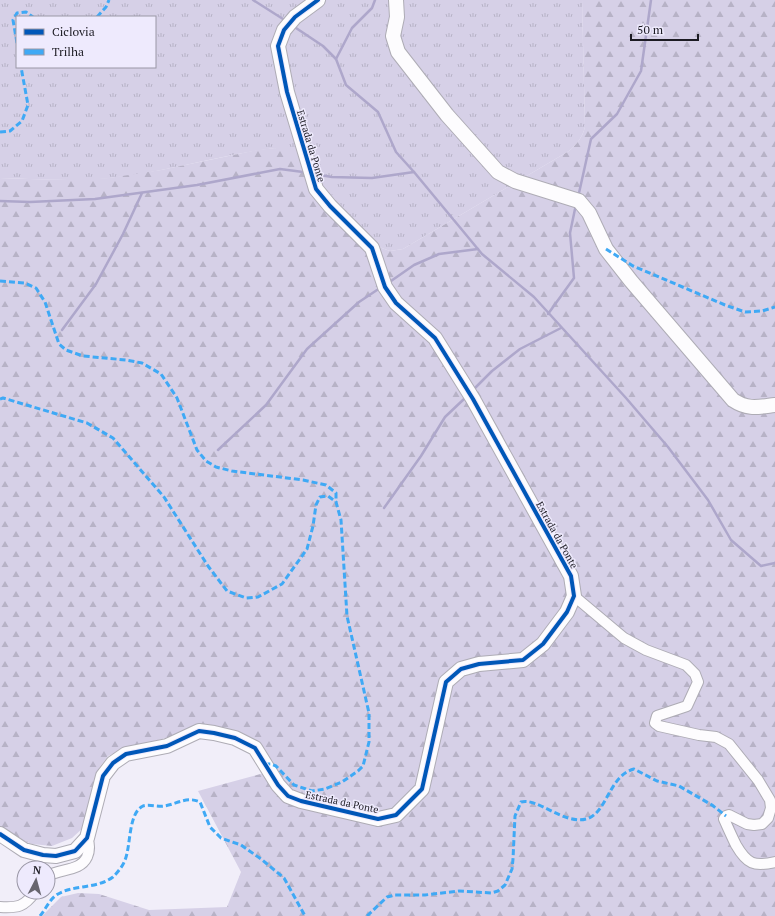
<svg xmlns="http://www.w3.org/2000/svg" width="775" height="916" viewBox="0 0 775 916" font-family="'PT Serif',serif">
  <style>
    .grass { fill: url(#grass-tufts); fill-rule: evenodd }
    .forest { fill: url(#forest-firs) }
    .lines { fill: none; stroke-linecap: round; stroke-linejoin: round }
    .stream { stroke: #aea7cb; stroke-width: 2.5 }
    .street-casing { stroke: #aeacb5; stroke-width: 12 }
    .secondary-casing { stroke: #aeacb5; stroke-width: 16 }
    .street { stroke: #fdfcfe; stroke-width: 10 }
    .secondary { stroke: #fdfcfe; stroke-width: 14 }
    .quiet { stroke: #3fa9f5; stroke-width: 3; stroke-dasharray: 6 3; stroke-linecap: butt }
    .cycleway-casing { stroke: #eeeafd; stroke-width: 6 }
    .cycleway { stroke: #0057b8; stroke-width: 4 }
    .labels { text-anchor: middle; dominant-baseline: central; stroke-width: 3; stroke-linejoin: round; paint-order: stroke }
    .street-label { font-size: 10px; fill: #1c1b23; stroke: #eeeafd }
  </style>
  <defs>
    <pattern id="grass-tufts" width="24" height="20" patternUnits="userSpaceOnUse"><rect width="24" height="20" fill="#d6d0e7"/><path d="M3 7l-1-3M5 7V3M7 7l1-3M15 17l-1-3M17 17v-4M19 17l1-3" fill="none" stroke="#b7b2c6"/></pattern>
    <pattern id="forest-firs" width="22" height="20" patternUnits="userSpaceOnUse"><rect width="22" height="20" fill="#d6d0e7"/><path d="M5 1l3.5 6h-7zM16 11l3.5 6h-7z" fill="#b7b2c6"/></pattern>
  </defs>
  <rect width="100%" height="100%" fill="#f1eef9"/>
  <path class="grass" d="M0 0H582L585 127C582 138 577 144 569 151L403 249 390 251 379 247 275 148C219 155 166 172 110 178 74 182 36 179 0 178ZM17 17H155V67H17Z"/>
  <path class="forest" d="M582 0H775V916H42L61 897 78 893 99 894 149 910 227 907 241 872 198 791 275 770 247 736 234 730 220 728H205L123 749 108 756 99 768 84 827 72 838 52 846 32 844 13 837 0 826V178L60 180 109 178 161 170 257 150 275 148 290 153 302 162 379 247 390 251 403 249 569 151C577 144 582 138 585 127Z"/>
  <g class="lines">
    <g class="stream">
      <path d="M253 0 283 19"/>
      <path d="M375 0 372 8 352 28 336 59 346 85 378 112 396 152 414 172 482 254 534 297 626 398 668 447 708 500 731 540 761 566 775 563"/>
      <path d="M296 28 323 46 336 59"/>
      <path d="M320 175 332 177 372 178 414 172"/>
      <path d="M579 193 591 139 617 114 641 71 651 0"/>
      <path d="M0 201 30 202 95 199 197 185 280 169 303 172"/>
      <path d="M391 281 414 265 439 254 478 249"/>
      <path d="M548 314 574 278 570 233 575 209"/>
      <path d="M62 330 96 284 123 234 142 193"/>
      <path d="M475 388 492 371 520 349 561 328"/>
      <path d="M218 450 266 405 307 349 359 302 377 290"/>
      <path d="M384 508 421 456 445 417 464 399"/>
    </g>
    <defs>
      <g id="street">
        <path d="M574 596 624 638 646 650 686 665 695 674 698 682 687 706 657 716 655 723 659 726 699 735 716 737 729 744 758 780 770 800 771 808 768 818 762 824 754 825 747 824 729 815 726 816 724 819C728 828 732 837 736 845 747 864 754 867 775 862"/>
        <path d="M48 876C60 868 80 872 87 857 90 850 90 845 87 838"/>
        <path d="M0 907C18 908 24 907 35 892"/>
      </g>
      <g id="secondary">
        <path d="M396 0 397 17 393 36 398 52 447 115 498 172 515 181 579 201 589 213 606 249 631 281 733 400C748 410 758 407 775 405"/>
        <path d="M0 834 24 850 43 855 56 856 75 851 87 838 103 776 113 763 126 754 167 746 199 731 214 733 235 738 255 748 278 785 288 796 301 801 378 819 396 815 422 789 446 682 461 669 479 664 523 660 543 644 567 612 574 596 571 576 473 399 435 338 396 303 385 287 372 248 330 206 316 189 287 92 278 46 284 30 295 17 318 0"/>
      </g>
    </defs>
    <use href="#street" class="street-casing"/>
    <use href="#secondary" class="secondary-casing"/>
    <use href="#street" class="street"/>
    <use href="#secondary" class="secondary"/>
    <g class="quiet">
      <path d="M97 17 106 7 109 0"/>
      <path d="M17 43 13 20 17 13 26 12 33 17"/>
      <path d="M0 132 10 131 22 121 28 105 21 67"/>
      <path d="M606 249 633 266 725 305 745 312 762 311 775 307"/>
      <path d="M0 281 25 283 36 288 45 302 59 344 66 350 83 356 126 360 142 363 161 374 177 398 197 450 206 461 216 467 232 471 303 480 326 485 336 493V502"/>
      <path d="M0 399 3 398 87 423 113 438 164 497 208 566 227 591 246 598 258 597 282 584 307 549 313 526 316 505 320 497 328 496 336 502 341 520 347 616 369 713V742L363 766 358 771 342 782 325 789 312 791 294 785 276 766 271 764H265"/>
      <path d="M40 916C45 910 49 901 55 896 71 884 95 890 113 877 117 873 123 866 125 860 131 846 128 813 143 806 149 804 158 807 164 806 177 804 187 796 200 802L210 827 221 838 241 845 261 859 284 878 305 916"/>
      <path d="M367 916 387 897 395 895H425L459 891 491 893 498 891 505 885 512 869 513 859 515 816 521 802C537 797 564 825 586 819 607 814 609 775 634 769L657 781 679 786 712 805 726 816"/>
    </g>
    <defs>
      <path id="cycleway" d="M0 834 24 850 43 855 56 856 75 851 87 838 103 776 113 763 126 754 167 746 199 731 214 733 235 738 255 748 278 785 288 796 301 801 378 819 396 815 422 789 446 682 461 669 479 664 523 660 543 644 567 612 574 596 571 576 473 399 435 338 396 303 385 287 372 248 330 206 316 189 287 92 278 46 284 30 295 17 318 0"/>
    </defs>
    <use href="#cycleway" class="cycleway-casing"/>
    <use href="#cycleway" class="cycleway"/>
  </g>
  <g class="labels">
    <g class="street-label">
      <text transform="translate(311 146) rotate(73)">Estrada da Ponte</text>
      <text transform="translate(557 535) rotate(61)">Estrada da Ponte</text>
      <text transform="translate(342 802) rotate(12)">Estrada da Ponte</text>
    </g>
  </g>
  <rect x="16" y="16" width="140" height="52" fill="#eeeafd" stroke="#9a97a6"/>
  <rect x="24" y="29" width="20" height="6" fill="#0057b8" stroke="#9a97a6"/>
  <text x="52" y="36" font-size="12" fill="#1c1b23">Ciclovia</text>
  <rect x="24" y="49" width="20" height="6" fill="#3fa9f5" stroke="#9a97a6"/>
  <text x="52" y="56" font-size="12" fill="#1c1b23">Trilha</text>
  <g transform="translate(36 880) rotate(6)"><circle r="19" fill="#eeeafd" stroke="#9a97a6"/>
  <path d="M0-3L7 15L0 10L-7 15Z" fill="#67656e"/>
  <text y="-6" font-size="11" font-weight="bold" text-anchor="middle" fill="#1c1b23">N</text>
  </g>
  <path d="M631 34v6h67v-6" fill="none" stroke="#1c1b23" stroke-width="2"/>
  <text x="637" y="34" font-size="12" fill="#1c1b23" stroke="#eeeafd" stroke-width="3" paint-order="stroke">50 m</text>
</svg>
